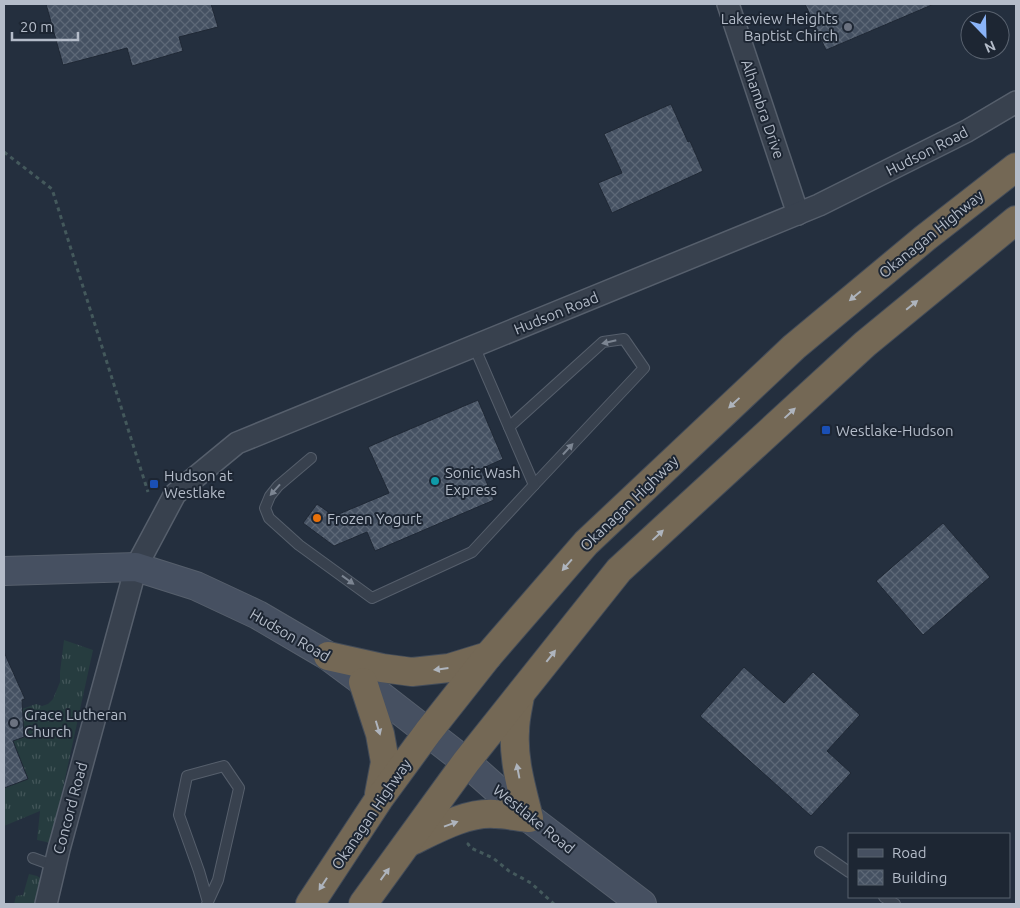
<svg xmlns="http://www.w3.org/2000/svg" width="1020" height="908" viewBox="0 0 1020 908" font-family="Ubuntu,sans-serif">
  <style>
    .grass { fill: url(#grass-tufts) }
    .building { fill: url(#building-cross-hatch); stroke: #1f2835 }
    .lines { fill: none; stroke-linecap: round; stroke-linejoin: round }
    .lane-casing { stroke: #565f6c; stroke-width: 12 }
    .street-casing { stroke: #565f6c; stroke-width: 24 }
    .secondary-casing { stroke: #565f6c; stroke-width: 30 }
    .highway-casing { stroke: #434c59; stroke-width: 30 }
    .path { stroke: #44595c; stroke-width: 3; stroke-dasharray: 4 4; stroke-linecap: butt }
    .lane { stroke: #38414e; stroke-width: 10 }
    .street { stroke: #38414e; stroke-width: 21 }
    .secondary { stroke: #465061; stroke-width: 28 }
    .highway { stroke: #746855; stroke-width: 28 }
    .oneway { fill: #aeb4bd }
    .oneway2 { fill: #7c8592 }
    .worship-dot { fill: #6b7280; stroke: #1d2633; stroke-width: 2 }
    .transit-dot { fill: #1a4fb4; stroke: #1d2633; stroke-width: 2 }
    .culture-dot { fill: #0f9aa8; stroke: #1d2633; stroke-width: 2 }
    .food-dot { fill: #e8710a; stroke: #1d2633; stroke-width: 2 }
    .labels { text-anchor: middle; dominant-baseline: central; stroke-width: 4; stroke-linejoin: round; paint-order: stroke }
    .poi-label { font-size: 15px; fill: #b4bcc9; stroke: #1d2633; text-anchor: start }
    .street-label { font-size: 15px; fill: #b4bcc9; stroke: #1d2633 }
  </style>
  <defs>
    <pattern id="grass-tufts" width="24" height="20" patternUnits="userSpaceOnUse" patternTransform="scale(1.25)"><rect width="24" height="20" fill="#263c3f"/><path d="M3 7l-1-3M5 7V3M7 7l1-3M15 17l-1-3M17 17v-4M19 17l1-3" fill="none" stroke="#435659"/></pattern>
    <pattern id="building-cross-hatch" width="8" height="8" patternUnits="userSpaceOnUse" patternTransform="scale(1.25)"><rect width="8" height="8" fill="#455162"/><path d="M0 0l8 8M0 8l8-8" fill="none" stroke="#5d6877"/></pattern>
  </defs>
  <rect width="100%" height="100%" fill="#242f3e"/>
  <g class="grass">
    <path d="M64 640 93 650 51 843 37 840 40 811 4 826V788L28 778 13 741 24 737 22 709 36 704 42 706 48 704 53 699 60 682V672Z"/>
    <path d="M29 874 37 876 45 881 39 904H14L16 896 23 895Z"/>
  </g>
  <g class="building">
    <path d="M46 4H211L218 27 179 37 183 51 132 66 127 48 63 65Z"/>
    <path d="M805 4H934L826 50Z"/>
    <path d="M671 104 688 142 690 141 703 171 612 213 598 183 622 173 604 134Z"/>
    <path d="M478 400 503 459 481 469 494 500 375 551 367 532 334 546 303 523 317 504 334 516 389 493 368 447Z"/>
    <path d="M943 523 990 577 923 635 876 581Z"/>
    <path d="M4 652 25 699 22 700 24 737 13 741 28 779 4 788Z"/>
    <path d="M744 667 784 703 813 672 860 715 827 751 851 773 811 816 700 716Z"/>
  </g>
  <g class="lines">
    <defs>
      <g id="lane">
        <path d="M509 427 603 342 624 339 644 368 534 485"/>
        <path d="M311 458 278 486 270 496 265 508 269 518 299 545 372 598 472 552 534 485 474 346"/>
        <path d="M820 852 849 872"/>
        <path d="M33 858 55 866"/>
        <path d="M884 897 895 904"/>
        <path d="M207 904 218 880 239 788 224 766 187 776 179 815 199 871 208 902"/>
      </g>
      <g id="street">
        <path d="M728 4 798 214"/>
        <path d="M46 904 59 849 136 567 175 494 237 443 819 205 967 131 1016 102"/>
      </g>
      <path id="secondary" d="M4 571 136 567 196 586 258 615 328 656 363 682 466 762 529 818 642 904"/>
      <g id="highway">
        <path d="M328 656 382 668 412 672 449 668 488 656"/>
        <path d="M363 682 380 734 385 762 379 794"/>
        <path d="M410 842C435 830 466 812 495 814 506 814 518 817 529 818 522 790 513 760 515 731 515 719 518 708 520 696"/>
        <path d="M310 904 379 799 428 732 488 656 586 543 794 347 925 238 1016 167"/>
        <path d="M363 904 466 762 619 570 865 344 1016 220"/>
      </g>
    </defs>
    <use href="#lane" class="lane-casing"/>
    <use href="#street" class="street-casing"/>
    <use href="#secondary" class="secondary-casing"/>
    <use href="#highway" class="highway-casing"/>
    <g class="path">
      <path d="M4 152 52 189 148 492"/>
      <path d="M469 843 468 844 471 848 493 858 509 871 531 883 554 904"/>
    </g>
    <use href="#lane" class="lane"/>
    <use href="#street" class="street"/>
    <use href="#secondary" class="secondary"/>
    <use href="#highway" class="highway"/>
  </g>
  <defs><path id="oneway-solid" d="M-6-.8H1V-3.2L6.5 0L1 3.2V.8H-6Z" transform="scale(1.25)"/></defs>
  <g class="oneway">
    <use href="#oneway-solid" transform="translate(855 296) rotate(140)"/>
    <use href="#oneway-solid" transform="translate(912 305) rotate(-39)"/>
    <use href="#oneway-solid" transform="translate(734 403) rotate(137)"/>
    <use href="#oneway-solid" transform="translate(790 413) rotate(-43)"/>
    <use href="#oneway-solid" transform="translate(658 535) rotate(-43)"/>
    <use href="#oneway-solid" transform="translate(567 565) rotate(131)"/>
    <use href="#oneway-solid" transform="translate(551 656) rotate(-52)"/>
    <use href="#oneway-solid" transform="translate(441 669) rotate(173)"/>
    <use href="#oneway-solid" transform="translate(378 728) rotate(73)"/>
    <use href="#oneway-solid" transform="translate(518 771) rotate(-101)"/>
    <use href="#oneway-solid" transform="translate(451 824) rotate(-20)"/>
    <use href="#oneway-solid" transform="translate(385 874) rotate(-54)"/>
    <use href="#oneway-solid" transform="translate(323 884) rotate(123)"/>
  </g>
  <g class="oneway2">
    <use href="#oneway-solid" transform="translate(609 342) rotate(167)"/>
    <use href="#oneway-solid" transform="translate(568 449) rotate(-47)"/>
    <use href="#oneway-solid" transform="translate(275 490) rotate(132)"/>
    <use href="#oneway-solid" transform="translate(348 580) rotate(36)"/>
  </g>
  <g class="worship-dot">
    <circle cx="848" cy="27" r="5"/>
    <circle cx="14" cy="723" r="5"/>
  </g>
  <g class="transit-dot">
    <rect x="821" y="425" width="10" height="10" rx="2.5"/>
    <rect x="149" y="479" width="10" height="10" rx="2.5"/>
  </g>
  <circle class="culture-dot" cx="435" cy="481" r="5"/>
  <circle class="food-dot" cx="317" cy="518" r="5"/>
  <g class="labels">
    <g class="poi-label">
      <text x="838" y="18" text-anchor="end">Lakeview Heights<tspan x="838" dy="17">Baptist Chirch</tspan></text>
      <text x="836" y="430">Westlake-Hudson</text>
      <text x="445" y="472">Sonic Wash<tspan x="445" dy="17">Express</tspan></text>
      <text x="164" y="475">Hudson at<tspan x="164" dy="17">Westlake</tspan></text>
      <text x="327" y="518">Frozen Yogurt</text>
      <text x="24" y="714">Grace Lutheran<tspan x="24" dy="17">Church</tspan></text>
    </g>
    <g class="street-label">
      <text transform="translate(763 109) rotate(71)">Alhambra Drive</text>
      <text transform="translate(927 151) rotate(-27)">Hudson Road</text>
      <text transform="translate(931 234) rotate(-39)">Okanagan Highway</text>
      <text transform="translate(556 313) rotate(-22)">Hudson Road</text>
      <text transform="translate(629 503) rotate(-44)">Okanagan Highway</text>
      <text transform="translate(290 635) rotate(30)">Hudson Road</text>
      <text transform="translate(70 808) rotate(-75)">Concord Road</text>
      <text transform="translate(371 814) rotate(-56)">Okanagan Highway</text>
      <text transform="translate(534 819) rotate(39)">Westlake Road</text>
    </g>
  </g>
  <rect width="1020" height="908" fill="none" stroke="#b4bcc9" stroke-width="10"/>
  <rect x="848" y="833" width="162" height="65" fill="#1d2633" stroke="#59626f"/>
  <rect x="858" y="849" width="25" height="8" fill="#465061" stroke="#59626f"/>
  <text x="892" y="858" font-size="15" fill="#b4bcc9">Road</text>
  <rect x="858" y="870" width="25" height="15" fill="url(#building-cross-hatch)" stroke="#59626f"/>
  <text x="892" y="883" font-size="15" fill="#b4bcc9">Building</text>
  <g transform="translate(985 35) rotate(157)"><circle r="24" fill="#1d2633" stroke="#59626f"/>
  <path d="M0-4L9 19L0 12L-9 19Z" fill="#8ab4f8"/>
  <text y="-8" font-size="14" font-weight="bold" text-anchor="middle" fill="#b4bcc9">N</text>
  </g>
  <path d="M12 32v8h66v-8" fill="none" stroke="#b4bcc9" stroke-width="2.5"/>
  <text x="20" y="32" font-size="15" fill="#b4bcc9" stroke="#1d2633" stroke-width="4" paint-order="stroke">20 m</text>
</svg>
